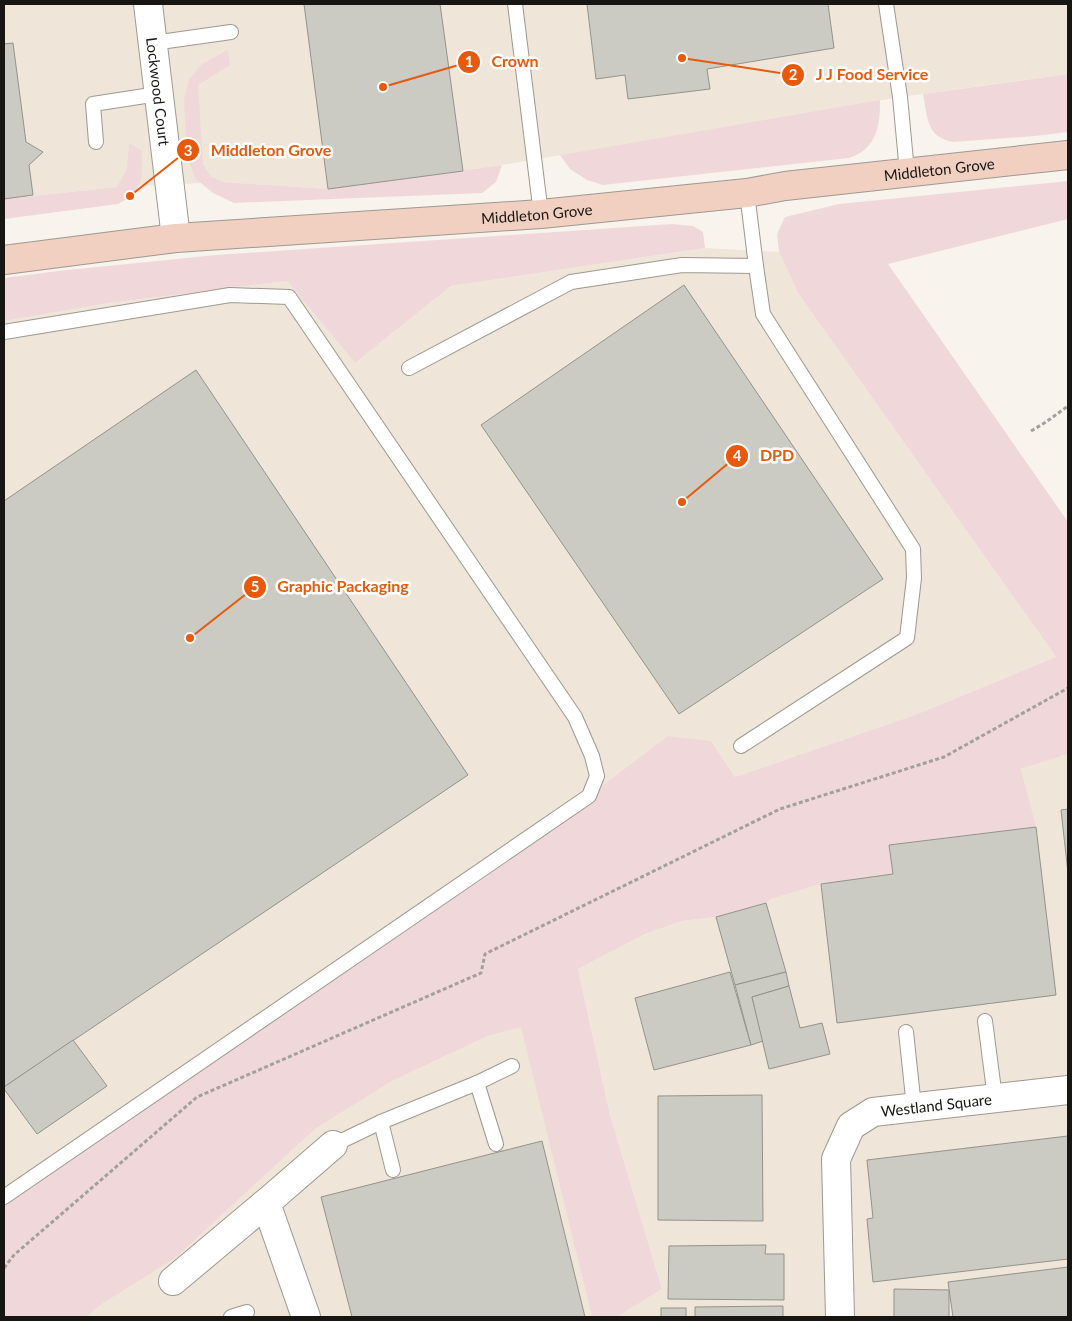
<svg xmlns="http://www.w3.org/2000/svg" width="1072" height="1321" viewBox="0 0 1072 1321" font-family="Lato,sans-serif">
  <style>
    .built { fill: #efe5d8 }
    .green { fill: #f0d8da }
    .building { fill: #cbcbc3; stroke: #92938c }
    .lines { fill: none; stroke-linecap: round; stroke-linejoin: round }
    .lane-casing { stroke: #9d9992; stroke-width: 16 }
    .street-casing { stroke: #9d9992; stroke-width: 30 }
    .secondary-casing { stroke: #9d9992; stroke-width: 30 }
    .path { stroke: #a3a09a; stroke-width: 3; stroke-dasharray: 4 2.5; stroke-linecap: butt }
    .lane { stroke: #fff; stroke-width: 14 }
    .street { stroke: #fff; stroke-width: 28 }
    .secondary { stroke: #f1d0c1; stroke-width: 28 }
    .labels { text-anchor: middle; dominant-baseline: central; stroke-width: 5; stroke-linejoin: round; paint-order: stroke }
    .street-label { font-size: 15px; fill: #171613; stroke: #fff }
    .leader { fill: none; stroke: #e8590c; stroke-width: 2 }
    .callout-dot { fill: #e8590c; stroke: #fff; stroke-width: 2 }
    .mark-label { font-size: 15px; text-anchor: middle; font-weight: bold; fill: #fff }
    .callout-label { font-size: 16px; text-anchor: middle; font-weight: bold; fill: #e8590c; stroke: #fff; stroke-width: 5; stroke-linejoin: round; paint-order: stroke }
  </style>
  <rect width="100%" height="100%" fill="#f8f3ec"/>
  <g class="built">
    <path d="M4 4H1068V74L900 97 502 165 328 189 223 182 117 187 4 199Z"/>
    <path d="M705 248 779 252 798 293 1056 657 915 715 735 777 711 741 589 796 4 1197V321L110 303 287 281 355 363 451 286Z"/>
    <path d="M1068 754V1317H617L662 1289 610 1115 578 969 645 934 682 921 716 917 766 903 771 899 821 884 892 874 889 845 1035 827 1021 769Z"/>
    <path d="M522 1026 592 1317H86L102 1304 174 1259 315 1129 392 1081 488 1036Z"/>
  </g>
  <g class="green">
    <path d="M228 50 230 65 198 85 203 164 211 177 224 182 328 189 502 165 496 182 482 193 234 203 213 193 196 179 187 156 184 98 190 78 202 64Z"/>
    <path d="M1068 74V132L1035 136 953 142C949 141 944 140 941 138 926 130 926 108 923 94Z"/>
    <path d="M880 100C880 119 879 138 863 151 859 154 854 156 849 158L603 185 587 180 570 169 560 155Z"/>
    <path d="M129 143 141 150C143 164 144 185 132 196 128 199 122 201 118 204L4 219V199L117 187 127 169Z"/>
    <path d="M1068 181V219L888 264 1068 522V754L1021 769 1036 827 889 845 893 874 821 884 771 899 766 903 716 917 682 921 645 934 578 969 610 1115 662 1289 617 1317H592L521 1027 488 1036 392 1081 315 1129 174 1259 102 1304 86 1317H4V1197L589 796 668 736 711 741 735 777 915 715 1056 657 798 293 779 252 777 234 785 217 839 204Z"/>
    <path d="M672 224 693 226 703 232 705 248 451 286 355 363 287 281 110 303 4 321V278L58 271 216 255Z"/>
  </g>
  <g class="building">
    <path d="M304 4H440L463 171 328 189Z"/>
    <path d="M587 4H828L834 48 707 69 710 89 628 99 625 75 596 79Z"/>
    <path d="M13 43 26 142 43 152 29 165 33 195 4 199V44Z"/>
    <path d="M684 285 883 579 679 714 481 425Z"/>
    <path d="M196 370 468 775 4 1087V501Z"/>
    <path d="M1068 809V873L1061 810Z"/>
    <path d="M1036 827 1056 995 837 1023 821 884 893 874 889 845Z"/>
    <path d="M766 903 786 972 735 985 716 917Z"/>
    <path d="M730 972 751 1045 654 1070 635 998Z"/>
    <path d="M786 972 789 986 752 997 763 1041 751 1045 735 985Z"/>
    <path d="M789 986 800 1028 822 1023 830 1054 769 1069 752 997Z"/>
    <path d="M73 1040 107 1086 37 1134 4 1089V1087Z"/>
    <path d="M762 1095 763 1221 658 1220V1096Z"/>
    <path d="M1068 1136V1259L873 1282 867 1219 873 1218 867 1160Z"/>
    <path d="M542 1141 585 1317H352L321 1197Z"/>
    <path d="M766 1245 765 1254H784V1300L668 1299 669 1246Z"/>
    <path d="M1068 1267V1317H953L948 1282Z"/>
    <path d="M894 1289 949 1290V1317H894Z"/>
    <path d="M783 1306V1317H695V1307Z"/>
    <rect x="661" y="1308" width="25" height="9"/>
  </g>
  <g class="lines">
    <defs>
      <g id="lane">
        <path d="M515 4 541 214"/>
        <path d="M886 4 900 97 907 172"/>
        <path d="M153 43 231 32"/>
        <path d="M96 142 93 104 158 94"/>
        <path d="M4 332 230 295 289 297 575 717 592 756 597 776 589 796 4 1197"/>
        <path d="M409 368 571 282 682 265 756 266"/>
        <path d="M741 746 907 638 914 578 913 549 763 314 756 266 747 193"/>
        <path d="M985 1021 995 1098"/>
        <path d="M906 1032 914 1107"/>
        <path d="M477 1083 496 1144"/>
        <path d="M381 1122 393 1170"/>
        <path d="M333 1145 381 1122 477 1083 512 1066"/>
        <path d="M231 1317 247 1312"/>
      </g>
      <g id="street">
        <path id="s1" d="M148 4 176 238"/>
        <path d="M266 1203 333 1145"/>
        <path d="M173 1281 266 1203 306 1317"/>
        <path id="s2" d="M840 1317 836 1159 851 1126 873 1112 1068 1090"/>
      </g>
      <g id="secondary">
        <path id="s3" d="M4 260 176 238 541 214 747 193 785 186 1068 155"/>
      </g>
    </defs>
    <use href="#lane" class="lane-casing"/>
    <use href="#street" class="street-casing"/>
    <use href="#secondary" class="secondary-casing"/>
    <g class="path">
      <path d="M1031 431 1046 422 1068 406"/>
      <path d="M4 1268 14 1255 197 1097 481 973 485 954 780 809 944 757 1068 688"/>
    </g>
    <use href="#lane" class="lane"/>
    <use href="#street" class="street"/>
    <use href="#secondary" class="secondary"/>
  </g>
  <g class="labels">
    <g class="street-label">
      <text stroke="none"><textPath href="#s1" startOffset="88">Lockwood Court</textPath></text>
      <text stroke="none"><textPath href="#s3" startOffset="940">Middleton Grove</textPath></text>
      <text stroke="none"><textPath href="#s3" startOffset="535">Middleton Grove</textPath></text>
      <text stroke="none"><textPath href="#s2" startOffset="284">Westland Square</textPath></text>
    </g>
  </g>
  <path class="leader" d="M383 87L469 62M682 58L793 75M130 196L188 150M682 502L737 456M190 638L255 587"/>
  <g class="callout-dot">
    <circle cx="383" cy="87" r="5"/>
    <circle cx="682" cy="58" r="5"/>
    <circle cx="130" cy="196" r="5"/>
    <circle cx="682" cy="502" r="5"/>
    <circle cx="190" cy="638" r="5"/>
    <circle cx="469" cy="62" r="12"/>
    <circle cx="793" cy="75" r="12"/>
    <circle cx="188" cy="150" r="12"/>
    <circle cx="737" cy="456" r="12"/>
    <circle cx="255" cy="587" r="12"/>
  </g>
  <g class="mark-label">
    <text x="469" y="67">1</text>
    <text x="793" y="80">2</text>
    <text x="188" y="156">3</text>
    <text x="737" y="461">4</text>
    <text x="255" y="592">5</text>
  </g>
  <g class="callout-label">
    <text x="515" y="67">Crown</text>
    <text x="872" y="80">J J Food Service</text>
    <text x="271" y="156">Middleton Grove</text>
    <text x="777" y="461">DPD</text>
    <text x="343" y="592">Graphic Packaging</text>
  </g>
  <rect width="1072" height="1321" fill="none" stroke="#171613" stroke-width="10"/>
</svg>
